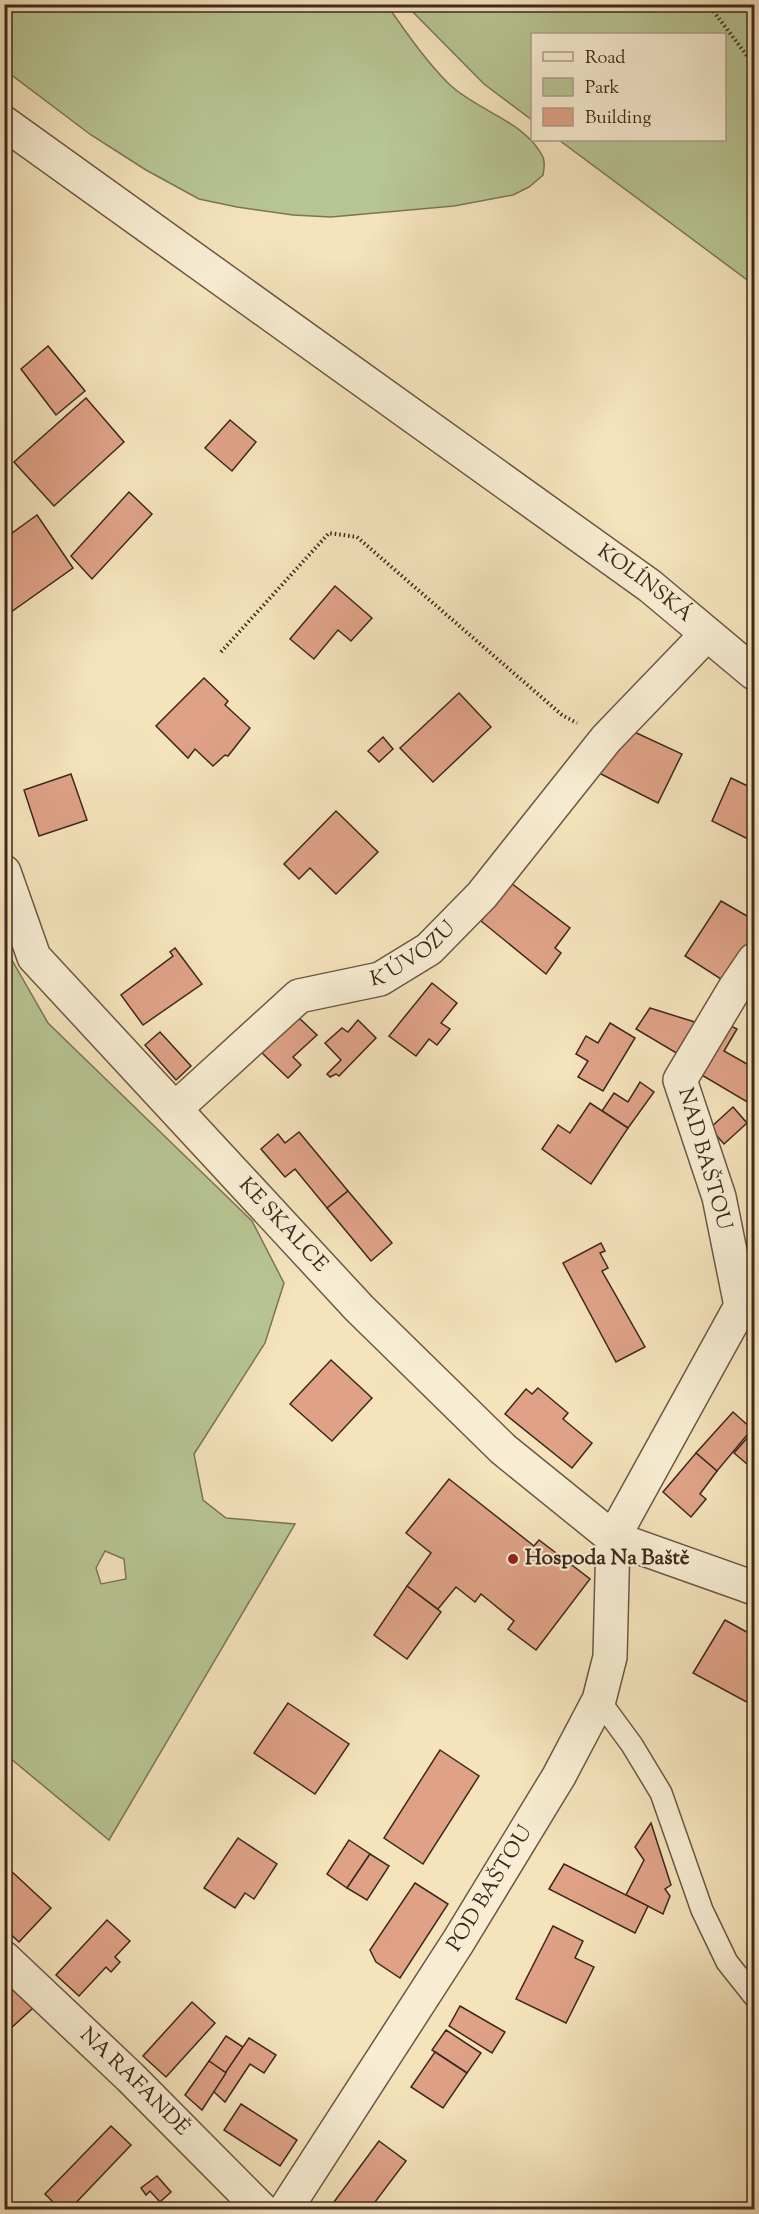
<svg xmlns="http://www.w3.org/2000/svg" width="759" height="2214" viewBox="0 0 759 2214" font-family="'Sorts Mill Goudy',serif">
  <style>
    .green { fill: #b7c593; stroke: #7a7658; stroke-width: 1.5; fill-rule: evenodd }
    .building { fill: #dfa287; stroke: #3e281e; stroke-width: 1.5 }
    .lines { fill: none; stroke-linecap: round; stroke-linejoin: round }
    .service-casing { stroke: #6c5745; stroke-width: 24 }
    .minor-casing { stroke: #6c5745; stroke-width: 36 }
    .tertiary-casing { stroke: #6c5745; stroke-width: 36 }
    .path { stroke: #3e281e; stroke-width: 4; stroke-dasharray: 1.5 3; stroke-linecap: butt }
    .service { stroke: #f8edd3; stroke-width: 21 }
    .minor { stroke: #f8edd3; stroke-width: 33 }
    .tertiary { stroke: #f8edd3; stroke-width: 33 }
    .poi-dot { fill: #8f2418; stroke: #f8edd3; stroke-width: 2 }
    .labels { text-anchor: middle; dominant-baseline: central; stroke-width: 4.5; stroke-linejoin: round; paint-order: stroke }
    .street-label { font-size: 21px; fill: #3e281e; stroke: #f8edd3 }
    .poi-label { font-size: 21px; font-weight: bold; fill: #3e281e; stroke: #f8edd3; text-anchor: start }
  </style>
  <rect width="100%" height="100%" fill="#f4e3bb"/>
  <filter id="stains"><feTurbulence type="fractalNoise" baseFrequency=".00333" numOctaves="4"/><feColorMatrix values="0 0 0 0 .2 0 0 0 0 .09 0 0 0 0 .02 0 0 0 .5 -.17"/></filter>
  <radialGradient id="worn" r=".72"><stop offset=".6" stop-color="#630" stop-opacity="0"/><stop offset="1" stop-color="#630" stop-opacity=".3"/></radialGradient>
  <g class="green">
    <path d="M4 5H387C406 32 425 60 449 84 477 111 525 121 543 157 545 162 544 170 543 175L529 187 513 195 454 206 331 217 293 215 237 207 199 199 146 170 91 135 5 70Z"/>
    <path d="M406 5H754V285L559 140H724V34H532V120L484 84Z"/>
    <path d="M5 948 48 1023 252 1221 284 1283 265 1343 194 1454 203 1500 226 1518 295 1524 109 1840 5 1754ZM105 1551 124 1559 126 1579 101 1584 96 1568Z"/>
  </g>
  <g class="building">
    <path d="M48 346 85 391 56 415 21 369Z"/>
    <path d="M86 398 124 442 54 506 14 462Z"/>
    <path d="M230 420 256 442 232 471 205 448Z"/>
    <path d="M129 492 152 514 92 579 71 556Z"/>
    <path d="M37 515 73 568 11 612 4 603V539Z"/>
    <path d="M335 586 372 618 351 641 338 630 314 659 290 639Z"/>
    <path d="M204 678 228 701 225 705 250 728 228 756 225 755 213 766 195 749 188 758 156 726Z"/>
    <path d="M459 693 491 727 433 782 400 748Z"/>
    <path d="M630 730 682 754 658 803 597 772Z"/>
    <path d="M383 737 393 749 379 762 368 751Z"/>
    <path d="M71 774 87 820 39 836 24 790Z"/>
    <path d="M731 778 754 789V842L712 821Z"/>
    <path d="M336 811 378 852 336 894 310 868 299 879 284 864Z"/>
    <path d="M511 883 570 928 555 948 561 953 546 974 481 921Z"/>
    <path d="M721 901 754 920V933L724 981 685 956Z"/>
    <path d="M175 948 202 984 143 1025 121 995 173 956 170 952Z"/>
    <path d="M432 983 457 1003 441 1023 450 1029 437 1045 429 1039 416 1056 389 1036Z"/>
    <path d="M650 1008 698 1023 678 1054 636 1029Z"/>
    <path d="M297 1016 317 1035 293 1057 301 1065 288 1078 261 1052Z"/>
    <path d="M358 1020 376 1038 339 1076 336 1074 330 1077 327 1074 341 1060 325 1043 342 1028 348 1032Z"/>
    <path d="M610 1023 635 1038 603 1091 578 1077 588 1061 576 1054 586 1036 598 1043Z"/>
    <path d="M729 1025 737 1029 724 1051 754 1068V1106L700 1074Z"/>
    <path d="M160 1032 191 1066 176 1080 145 1045Z"/>
    <path d="M640 1082 654 1092 628 1128 602 1111 614 1093 628 1102Z"/>
    <path d="M590 1103 628 1128 591 1184 542 1149 558 1125 570 1133Z"/>
    <path d="M733 1107 747 1123 724 1144 710 1128Z"/>
    <path d="M299 1132 348 1191 327 1208 295 1169 285 1177 261 1149 278 1134 285 1143Z"/>
    <path d="M348 1191 392 1243 371 1261 327 1208Z"/>
    <path d="M601 1243 605 1251 600 1253 608 1268 602 1271 645 1347 616 1362 563 1263Z"/>
    <path d="M331 1360 372 1398 332 1441 290 1404Z"/>
    <path d="M538 1388 568 1413 563 1419 592 1443 572 1468 505 1414 526 1389 532 1394Z"/>
    <path d="M733 1412 752 1429 717 1471 696 1453Z"/>
    <path d="M754 1430V1470L734 1453Z"/>
    <path d="M696 1453 717 1471 700 1494 706 1499 691 1517 663 1492Z"/>
    <path d="M449 1479 534 1546 539 1540 590 1579 536 1650 508 1629 514 1621 481 1594 475 1602 456 1587 438 1609 407 1586 431 1553 406 1533Z"/>
    <path d="M407 1586 441 1612 407 1659 374 1635Z"/>
    <path d="M725 1620 754 1636V1706L693 1673Z"/>
    <path d="M288 1703 349 1744 315 1794 254 1753Z"/>
    <path d="M440 1750 479 1776 423 1864 384 1838Z"/>
    <path d="M651 1823 671 1885 665 1889 670 1896 663 1914 626 1895 644 1860 635 1847Z"/>
    <path d="M238 1838 277 1864 254 1899 245 1893 235 1908 204 1888Z"/>
    <path d="M349 1840 370 1854 347 1888 327 1874Z"/>
    <path d="M370 1854 389 1866 367 1900 347 1888Z"/>
    <path d="M564 1864 648 1906 635 1933 549 1889Z"/>
    <path d="M9 1869 51 1908 19 1942 4 1928V1874Z"/>
    <path d="M415 1883 448 1904 400 1978 376 1962 370 1950Z"/>
    <path d="M107 1920 130 1941 115 1957 120 1962 111 1972 106 1967 79 1996 56 1975Z"/>
    <path d="M553 1926 583 1941 575 1958 594 1967 566 2023 516 1999Z"/>
    <path d="M4 1981 33 2008 10 2029 4 2023Z"/>
    <path d="M192 2002 215 2023 166 2077 143 2056Z"/>
    <path d="M460 2006 505 2032 492 2053 449 2026Z"/>
    <path d="M446 2030 481 2053 467 2073 432 2050Z"/>
    <path d="M226 2036 243 2047 226 2073 209 2061Z"/>
    <path d="M249 2038 276 2055 264 2073 250 2064 225 2102 213 2091Z"/>
    <path d="M435 2052 467 2073 443 2108 411 2087Z"/>
    <path d="M209 2061 226 2073 202 2110 185 2095Z"/>
    <path d="M241 2104 297 2140 280 2166 224 2130Z"/>
    <path d="M111 2126 131 2145 69 2210H61L45 2194Z"/>
    <path d="M379 2141 406 2161 369 2210H328Z"/>
    <path d="M157 2176 171 2192 160 2202 150 2191 146 2195 141 2188Z"/>
  </g>
  <g class="lines">
    <defs>
      <path id="service" d="M599 1700 632 1745 661 1793 702 1910 727 1962 754 1996"/>
      <g id="minor">
        <path id="s1" d="M4 872 34 957 359 1308 503 1449 613 1538 754 1588"/>
        <path id="s2" d="M175 1109 299 996 380 979 429 949 482 895 606 739 707 634"/>
        <path d="M741 1306 719 1197 680 1080 735 988 754 960"/>
        <path id="s3" d="M4 1958 130 2077 262 2210"/>
        <path id="s4" d="M285 2210 458 1942 559 1776 599 1700 610 1657 613 1538 741 1306 754 1298"/>
      </g>
      <g id="tertiary">
        <path id="s5" d="M4 123 650 586 754 673"/>
      </g>
    </defs>
    <use href="#service" class="service-casing"/>
    <use href="#minor" class="minor-casing"/>
    <use href="#tertiary" class="tertiary-casing"/>
    <g class="path">
      <path d="M708 4 754 65"/>
      <path d="M221 652 329 533 357 537 562 715 577 723"/>
    </g>
    <use href="#service" class="service"/>
    <use href="#minor" class="minor"/>
    <use href="#tertiary" class="tertiary"/>
  </g>
  <circle class="poi-dot" cx="513" cy="1559" r="6"/>
  <g class="labels">
    <g class="street-label">
      <text stroke="none"><textPath href="#s5" startOffset="789">KOLÍNSKÁ</textPath></text>
      <text stroke="none"><textPath href="#s2" startOffset="291">K ÚVOZU</textPath></text>
      <text transform="translate(704 1159) rotate(74)">NAD BAŠTOU</text>
      <text stroke="none"><textPath href="#s1" startOffset="456">KE SKALCE</textPath></text>
      <text stroke="none"><textPath href="#s4" startOffset="381">POD BAŠTOU</textPath></text>
      <text stroke="none"><textPath href="#s3" startOffset="180">NA RAFANDĚ</textPath></text>
    </g>
    <g class="poi-label">
      <text x="525" y="1559">Hospoda Na Baště</text>
    </g>
  </g>
  <rect width="759" height="2214" fill="none" stroke="#f4e3bb" stroke-width="24"/>
  <rect x="6" y="6" width="747" height="2202" fill="none" stroke="#3e281e" stroke-width="3"/>
  <rect x="12" y="12" width="735" height="2190" fill="none" stroke="#3e281e" stroke-width="1.5"/>
  <rect x="531" y="33" width="195" height="108" fill="#f8edd3" stroke="#ae9e8b" stroke-width="1.5"/>
  <rect x="543" y="52" width="30" height="9" fill="#f8edd3" stroke="#ae9e8b" stroke-width="1.5"/>
  <text x="585" y="63" font-size="18" fill="#3e281e">Road</text>
  <rect x="543" y="78" width="30" height="18" fill="#b7c593" stroke="#ae9e8b" stroke-width="1.5"/>
  <text x="585" y="93" font-size="18" fill="#3e281e">Park</text>
  <rect x="543" y="108" width="30" height="18" fill="#dfa287" stroke="#ae9e8b" stroke-width="1.5"/>
  <text x="585" y="123" font-size="18" fill="#3e281e">Building</text>
  <rect width="100%" height="100%" filter="url(#stains)"/>
  <rect width="100%" height="100%" fill="url(#worn)"/>
</svg>
